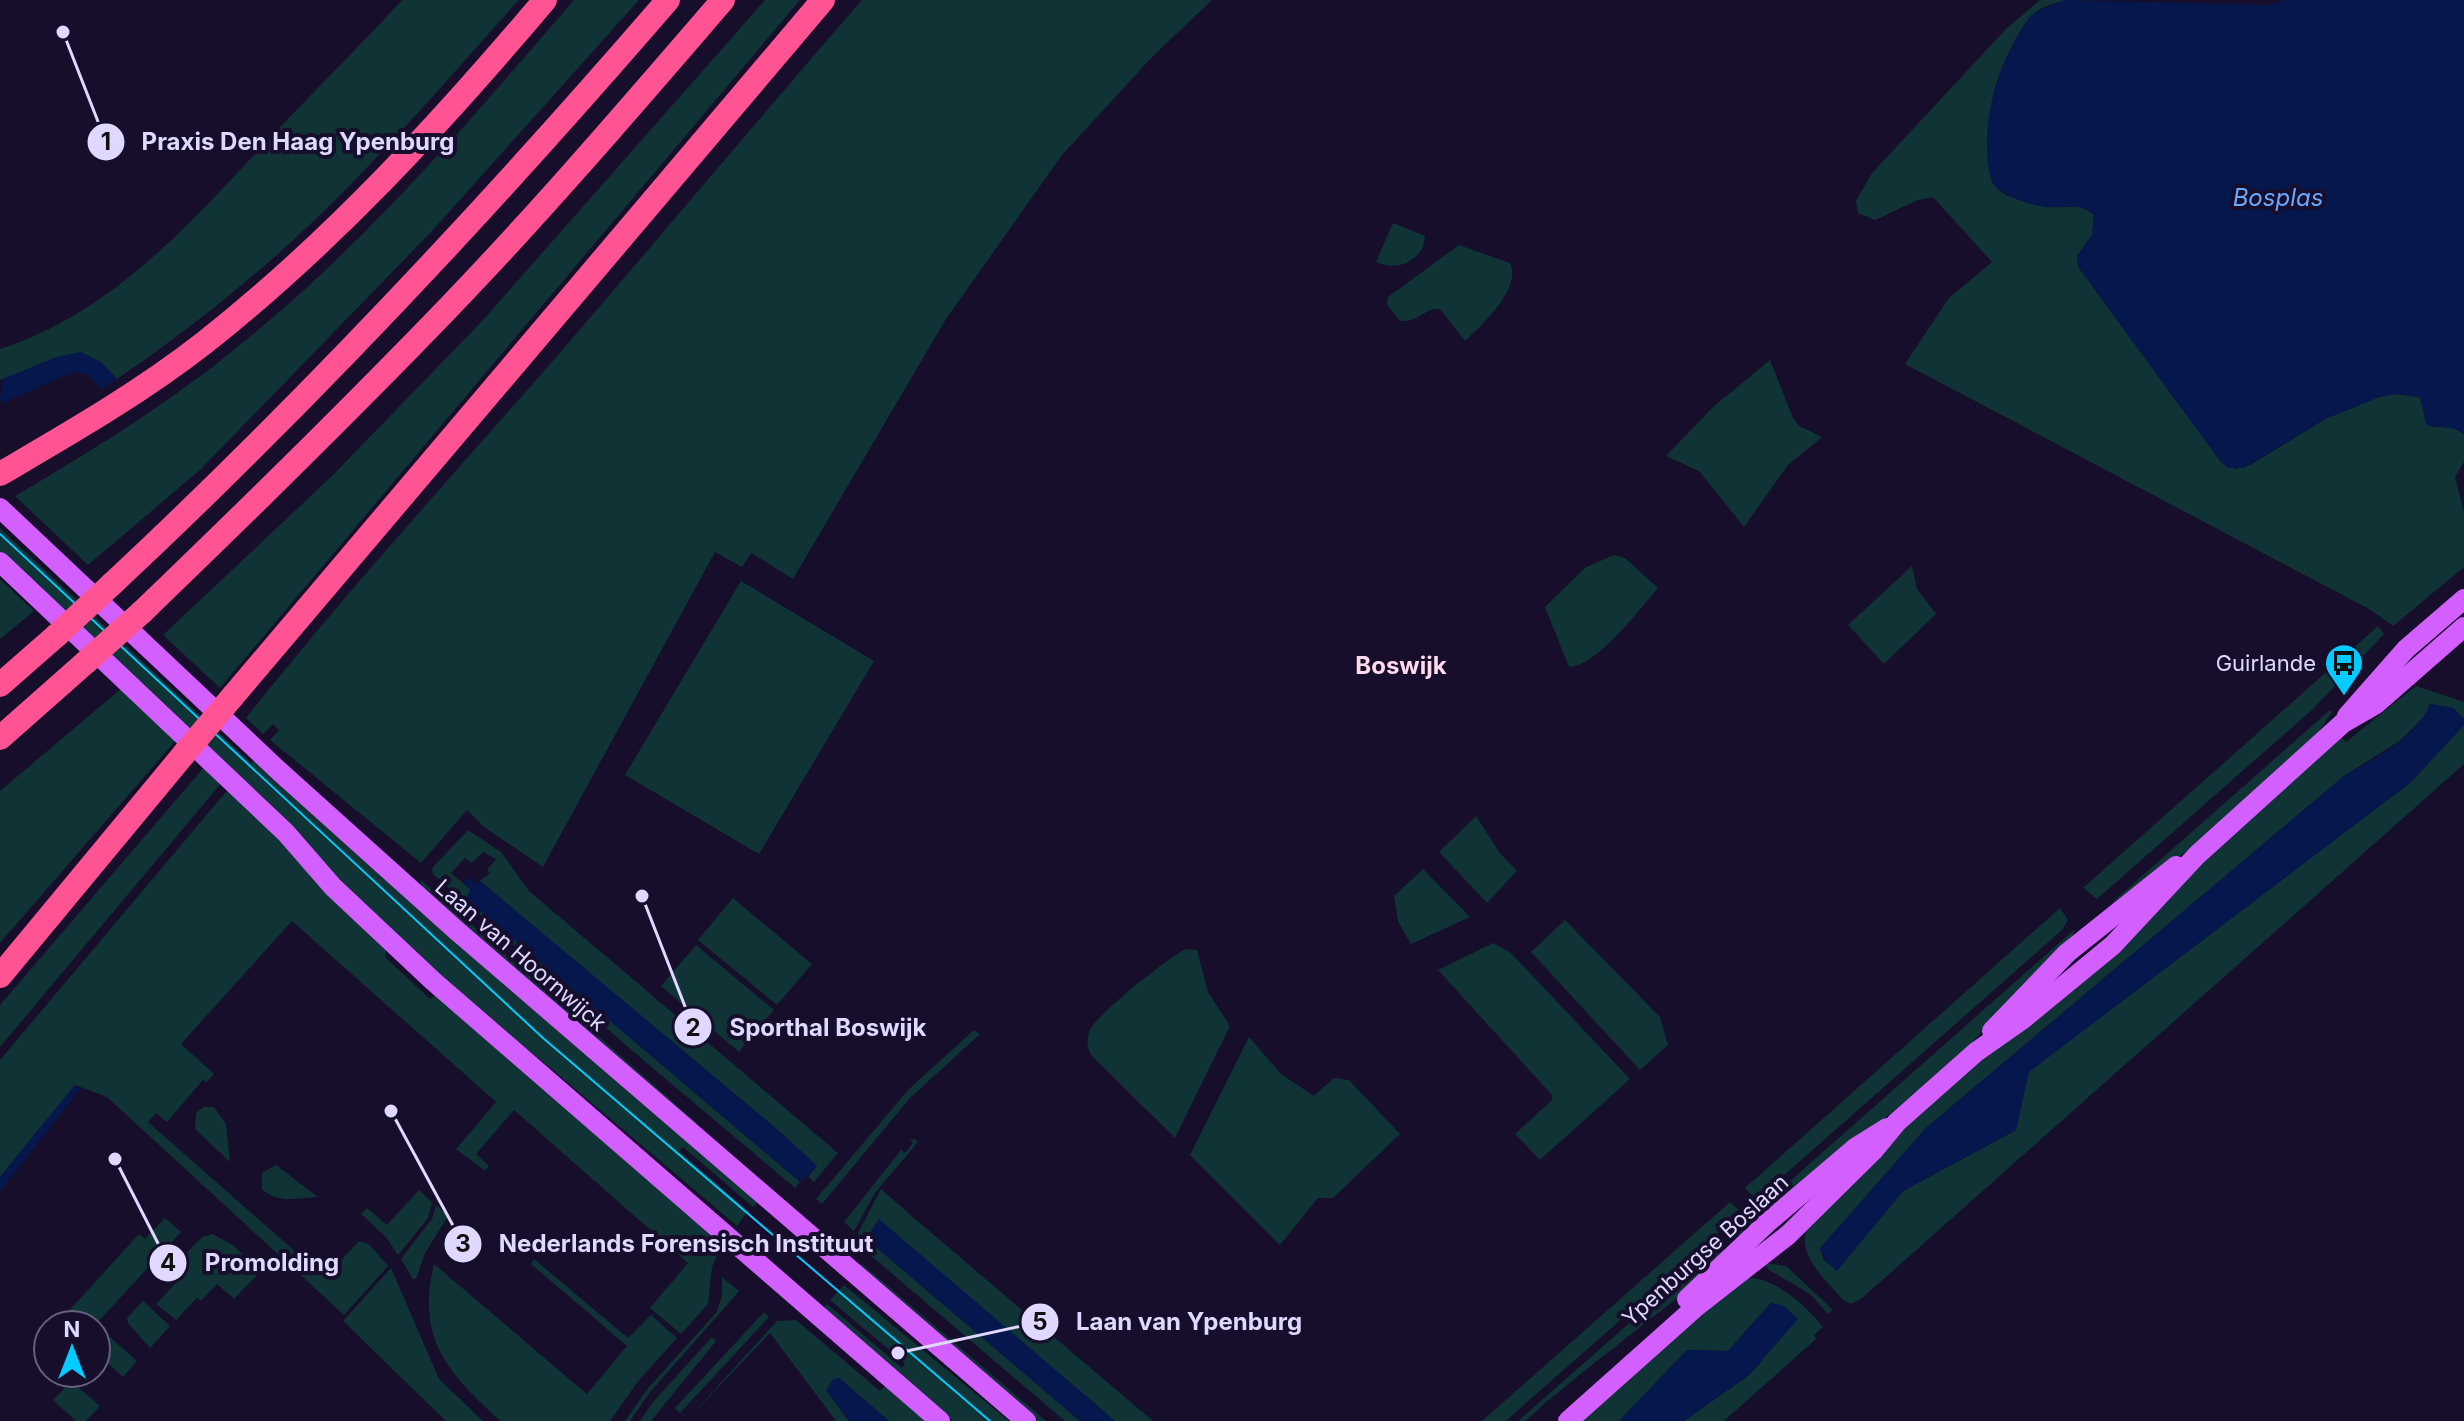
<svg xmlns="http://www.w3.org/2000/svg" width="2464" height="1421" viewBox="0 0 2464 1421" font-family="Inter,sans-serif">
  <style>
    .green { fill: #103336 }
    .water { fill: #05174d }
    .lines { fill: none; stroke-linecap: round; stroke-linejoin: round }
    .major { stroke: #d45fff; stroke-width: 20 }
    .highway { stroke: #ff5393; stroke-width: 24 }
    .tram { stroke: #04cbff; stroke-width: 2 }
    .highway-bridge { stroke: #ff5393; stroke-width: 24 }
    .labels { text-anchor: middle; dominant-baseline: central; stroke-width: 8; stroke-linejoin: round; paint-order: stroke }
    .poi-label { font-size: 22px; fill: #e0d8ff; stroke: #160e2b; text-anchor: end }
    .street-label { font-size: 22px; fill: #e0d8ff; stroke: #160e2b }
    .water-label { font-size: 24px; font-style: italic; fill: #66a8ff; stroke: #160e2b }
    .neighbourhood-label { font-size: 24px; font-weight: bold; fill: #ffdaed; stroke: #160e2b }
    .leader { fill: none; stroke: #e0d8ff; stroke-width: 3 }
    .callout-dot { fill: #e0d8ff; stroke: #160e2b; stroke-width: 3 }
    .mark-label { font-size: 24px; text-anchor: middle; font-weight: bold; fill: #111 }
    .callout-label { font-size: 24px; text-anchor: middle; font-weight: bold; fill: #e0d8ff; stroke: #160e2b; stroke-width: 8; stroke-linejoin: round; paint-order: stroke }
  </style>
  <rect width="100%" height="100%" fill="#160e2b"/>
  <g class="green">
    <path d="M402 0H519C439 88 361 182 271 260 222 303 171 342 117 379 78 339 44 366 0 380V349C114 312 191 222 271 137 314 91 359 47 402 0Z"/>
    <path d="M574 0H639L432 231 201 469 88 565 15 496C95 449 174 400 246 340 368 241 472 118 574 0Z"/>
    <path d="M765 0H800L220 688 163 635 333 475 483 320Z"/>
    <path d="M862 0H1212L1153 56 1062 155 946 319 793 579 751 553 742 567 715 552 543 867 484 827 467 810 421 863 270 740 279 730 273 724 263 734 246 718C345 593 453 475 558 355 660 237 760 117 862 0Z"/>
    <path d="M2040 0H2065C2054 4 2040 7 2032 15 2016 33 2000 69 1994 92 1989 113 1981 179 2001 192 2012 199 2035 205 2048 207 2067 209 2078 201 2094 215L2092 235 2077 256 2235 469 2252 464 2325 419 2379 397 2395 394 2420 397 2429 426 2454 428 2464 434V462L2455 477 2464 512V567L2393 626 2369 609 1905 364 1949 298 1992 262 1933 197 1918 200 1875 220 1858 213 1856 201 1872 173 2007 28Z"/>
    <path d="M1393 223 1425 236 1423 247C1413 265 1394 270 1376 262Z"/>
    <path d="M1459 245 1510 263C1522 289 1482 325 1465 341L1440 309C1425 307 1414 326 1399 320L1387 304 1388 297Z"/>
    <path d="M1770 360 1793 418 1799 426 1822 437 1788 465 1744 527 1699 471 1666 456 1713 407Z"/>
    <path d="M0 528 251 763 256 759 758 1202 753 1207 683 1147 679 1151 748 1211 737 1226 553 1070 465 1000 371 913 302 843 270 804 0 551Z"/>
    <path d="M1614 555 1625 558 1658 588C1640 609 1597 666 1569 667L1545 607 1586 567Z"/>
    <path d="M1912 566 1917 589 1936 614 1884 664 1848 625Z"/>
    <path d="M0 579 34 611 0 639Z"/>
    <path d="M741 581 874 661 759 854 625 775Z"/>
    <path d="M2378 626 2384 634 2313 709 2097 899 2083 888Z"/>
    <path d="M2416 686 2464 702V719L2453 708 2430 704 2425 716 2401 740 2344 776 1926 1128 1820 1249 1824 1260 1837 1270 1903 1191 2016 1130 2028 1072 2411 782 2464 725V764L1861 1299 1851 1304 1843 1300C1827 1281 1796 1255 1807 1228L1901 1128 2341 736 2346 742Z"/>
    <path d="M122 688 177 739 0 943V791Z"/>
    <path d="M2330 710 2332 712 2316 736 2207 837 2108 906Z"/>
    <path d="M206 765 223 781 0 1047V1005Z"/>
    <path d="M230 787 386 947 385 957 430 999 437 993 722 1243 712 1267 708 1304 681 1334 650 1308 688 1263 514 1110 476 1154 489 1166 485 1171 456 1149 496 1102 292 921 181 1044 214 1074 207 1082 203 1080 167 1122 156 1113 148 1122 314 1268 317 1266 327 1275 359 1241 370 1245 388 1266 344 1315 107 1097 75 1085 0 1177V1060Z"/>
    <path d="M1476 816 1499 852 1517 871 1487 903 1439 852Z"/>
    <path d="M468 830 501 852 529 891 838 1153 814 1182 808 1177 817 1166 779 1131 480 881 490 873 487 870 496 859 483 852 472 863 465 858 451 873 471 890 467 899 800 1182 795 1188 629 1048 433 874 432 868Z"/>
    <path d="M1423 869 1470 917 1411 944 1398 921 1394 896Z"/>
    <path d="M421 880 698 1124 694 1128 420 888Z"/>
    <path d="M733 898 812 964 777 1005 698 940Z"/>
    <path d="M2060 908 2068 920 2062 930 1756 1200 1745 1188Z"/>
    <path d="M1565 920 1660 1017 1668 1045 1640 1070 1531 952Z"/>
    <path d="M2075 929 2071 939 1957 1058 1741 1238 1738 1237V1227Z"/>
    <path d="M1493 943 1510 952 1630 1079 1540 1160 1515 1134 1552 1100V1095L1438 970Z"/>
    <path d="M696 945 774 1010 739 1052 661 986Z"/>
    <path d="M1186 949 1197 950 1208 992 1230 1026 1175 1138 1091 1055C1087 1047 1086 1039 1090 1030 1097 1014 1169 957 1186 949Z"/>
    <path d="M974 1030 980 1034 910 1098 822 1204 816 1199 908 1090Z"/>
    <path d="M1249 1037 1281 1074 1314 1096 1334 1078 1349 1080 1400 1134 1333 1198H1318L1280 1245 1190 1155Z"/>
    <path d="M204 1107H214L226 1124 230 1162 195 1129 196 1113Z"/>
    <path d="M915 1139 918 1142 875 1193 854 1231 844 1222 901 1150 905 1153 913 1143 910 1140Z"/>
    <path d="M276 1165 318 1197C298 1198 278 1204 262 1189V1173Z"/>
    <path d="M881 1189 915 1219 1153 1421H1115L878 1220 867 1239 1080 1421H1065L863 1249 858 1233Z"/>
    <path d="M419 1190 432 1202 428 1218 398 1255 386 1237 361 1214 367 1208 387 1225Z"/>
    <path d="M1730 1202 1739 1210 1716 1229 1719 1233 1506 1421H1482Z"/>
    <path d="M436 1205 448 1216 425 1253 416 1279H413L401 1259 432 1219Z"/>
    <path d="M165 1218 181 1232 95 1325H56L139 1234 145 1239Z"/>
    <path d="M212 1234 233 1245 260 1272 234 1299 217 1284 201 1301 197 1298 176 1320 156 1304 188 1270 180 1260 202 1237Z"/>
    <path d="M1719 1244 1728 1254C1663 1314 1590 1362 1525 1421H1518Z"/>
    <path d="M534 1259 628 1338 651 1315 677 1338 639 1380 610 1421H500C447 1372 416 1339 434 1264L587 1394 627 1346 531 1264Z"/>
    <path d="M1764 1263 1786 1266 1833 1310 1828 1314 1810 1294 1769 1270Z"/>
    <path d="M862 1264 1046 1421H1037L858 1268Z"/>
    <path d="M391 1268 439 1379 483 1421H446L343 1321Z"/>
    <path d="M722 1277 739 1291 735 1296 650 1392 630 1421H625L649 1387 716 1313 722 1296Z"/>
    <path d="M1748 1278C1775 1277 1807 1307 1823 1327L1814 1335 1816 1339 1724 1421H1684L1749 1375 1761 1362 1782 1309 1771 1303 1728 1351 1687 1350 1619 1421H1571L1618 1379Z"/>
    <path d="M844 1285 1009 1421H953L823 1308 827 1304 902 1368 905 1363 830 1300Z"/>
    <path d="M143 1301 170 1326 150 1348 128 1323 127 1318Z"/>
    <path d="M764 1312 769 1317 680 1413 675 1408Z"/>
    <path d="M796 1320 880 1391 887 1384 931 1421H889L839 1378 826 1390 849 1421H836L770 1333 686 1421 777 1321Z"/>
    <path d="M110 1337 137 1361 123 1377 96 1352Z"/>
    <path d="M712 1337 716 1341 651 1421H640L653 1402Z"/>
    <path d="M71 1381 100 1406 86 1421H76L53 1400Z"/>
  </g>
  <g class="water">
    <path d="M2065 0 2269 5 2283 0H2464V434C2454 424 2438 430 2426 424L2420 397 2395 394 2379 397 2325 419 2244 468H2228L2220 461 2078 267 2077 256 2092 235 2094 215C2079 202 2069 208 2051 207 2031 206 2006 198 1992 183 1977 130 1997 61 2030 17L2035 12Z"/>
    <path d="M81 352 101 362 117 379 103 389 88 375 75 371 3 403 0 399 3 379 56 357Z"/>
    <path d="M2430 704 2453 708 2464 719V725L2411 782 2029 1072 2016 1130 1903 1191 1837 1271 1824 1260 1826 1257 1819 1249 1926 1128 2344 776C2375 758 2416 739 2430 704Z"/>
    <path d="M468 877 476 884 480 881 779 1131 817 1166 800 1182 466 899 471 890 463 883Z"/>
    <path d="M75 1085 80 1089 0 1191V1177Z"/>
    <path d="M879 1219 1086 1396 1115 1421H1080L877 1248 866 1239Z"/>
    <path d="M1771 1303 1784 1306 1798 1319 1749 1375 1684 1421H1619L1687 1350 1728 1351Z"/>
    <path d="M839 1378 889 1421H849L826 1390 833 1379Z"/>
  </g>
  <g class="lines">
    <g class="major">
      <path d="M0 508 279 771 457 931 1026 1421"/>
      <path d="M0 562 286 833 333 887 433 981 940 1421"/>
      <path d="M2347 716 2406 649 2464 599"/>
      <path d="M1992 1031 2067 953 2176 866"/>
      <path d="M1687 1299 1767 1223 1855 1148 1887 1128"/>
      <path d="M1568 1421 1697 1306 1788 1235 1873 1151 1897 1122 1976 1052 2023 1019 2113 945 2197 855 2343 723 2376 704 2464 627"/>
    </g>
    <g class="highway">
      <path d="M0 474C70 433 140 393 204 343 331 243 441 123 545 0"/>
      <path d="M112 584C309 400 492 204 668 0"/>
      <path d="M142 612C247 511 351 409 452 304 546 206 634 103 723 0"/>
      <path d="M0 685 57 635"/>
      <path d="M233 696 823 0"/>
      <path d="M0 738 86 662"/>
      <path d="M0 976 184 754"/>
    </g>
    <path class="tram" d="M0 534 543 1038 990 1421"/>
    <g class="highway-bridge">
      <path d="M57 635 112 584"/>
      <path d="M86 662 142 612"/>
      <path d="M184 754 233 696"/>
    </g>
  </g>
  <defs>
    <symbol id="bus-pin" viewBox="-11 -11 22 30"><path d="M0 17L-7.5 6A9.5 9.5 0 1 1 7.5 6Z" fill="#04cbff" stroke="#160e2b"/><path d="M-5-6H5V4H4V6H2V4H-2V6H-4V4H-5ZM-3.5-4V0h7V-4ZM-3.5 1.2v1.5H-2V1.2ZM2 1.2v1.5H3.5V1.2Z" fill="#111"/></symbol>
  </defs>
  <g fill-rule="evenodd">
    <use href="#bus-pin" x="2322" y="641" width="44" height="60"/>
  </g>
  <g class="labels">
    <g class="poi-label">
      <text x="2316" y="663">Guirlande</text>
    </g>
    <g class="street-label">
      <text transform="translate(521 955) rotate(41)">Laan van Hoornwijck</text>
      <text transform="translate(1705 1250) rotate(-42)">Ypenburgse Boslaan</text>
    </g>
    <g class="water-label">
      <text x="2278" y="197">Bosplas</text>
    </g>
    <g class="neighbourhood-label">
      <text x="1401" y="665">Boswijk</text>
    </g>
  </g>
  <path class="leader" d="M63 32L106 142M642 896L693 1027M391 1111L463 1244M115 1159L168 1263M898 1353L1040 1322"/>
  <g class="callout-dot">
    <circle cx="63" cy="32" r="8"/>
    <circle cx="642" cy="896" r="8"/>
    <circle cx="391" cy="1111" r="8"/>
    <circle cx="115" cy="1159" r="8"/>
    <circle cx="898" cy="1353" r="8"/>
    <circle cx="106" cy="142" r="20"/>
    <circle cx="693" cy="1027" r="20"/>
    <circle cx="463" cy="1244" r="20"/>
    <circle cx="168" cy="1263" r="20"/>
    <circle cx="1040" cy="1322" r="20"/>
  </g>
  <g class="mark-label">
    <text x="106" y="150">1</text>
    <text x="693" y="1036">2</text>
    <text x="463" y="1252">3</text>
    <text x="168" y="1271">4</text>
    <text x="1040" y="1330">5</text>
  </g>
  <g class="callout-label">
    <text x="298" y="150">Praxis Den Haag Ypenburg</text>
    <text x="828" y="1036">Sporthal Boswijk</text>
    <text x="686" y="1252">Nederlands Forensisch Instituut</text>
    <text x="272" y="1271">Promolding</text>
    <text x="1189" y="1330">Laan van Ypenburg</text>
  </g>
  <g transform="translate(72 1349)"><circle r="38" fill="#160e2b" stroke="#675f80" stroke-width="2"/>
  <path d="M0-6L14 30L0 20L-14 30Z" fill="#04cbff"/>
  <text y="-12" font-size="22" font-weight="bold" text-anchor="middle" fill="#e0d8ff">N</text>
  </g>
</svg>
